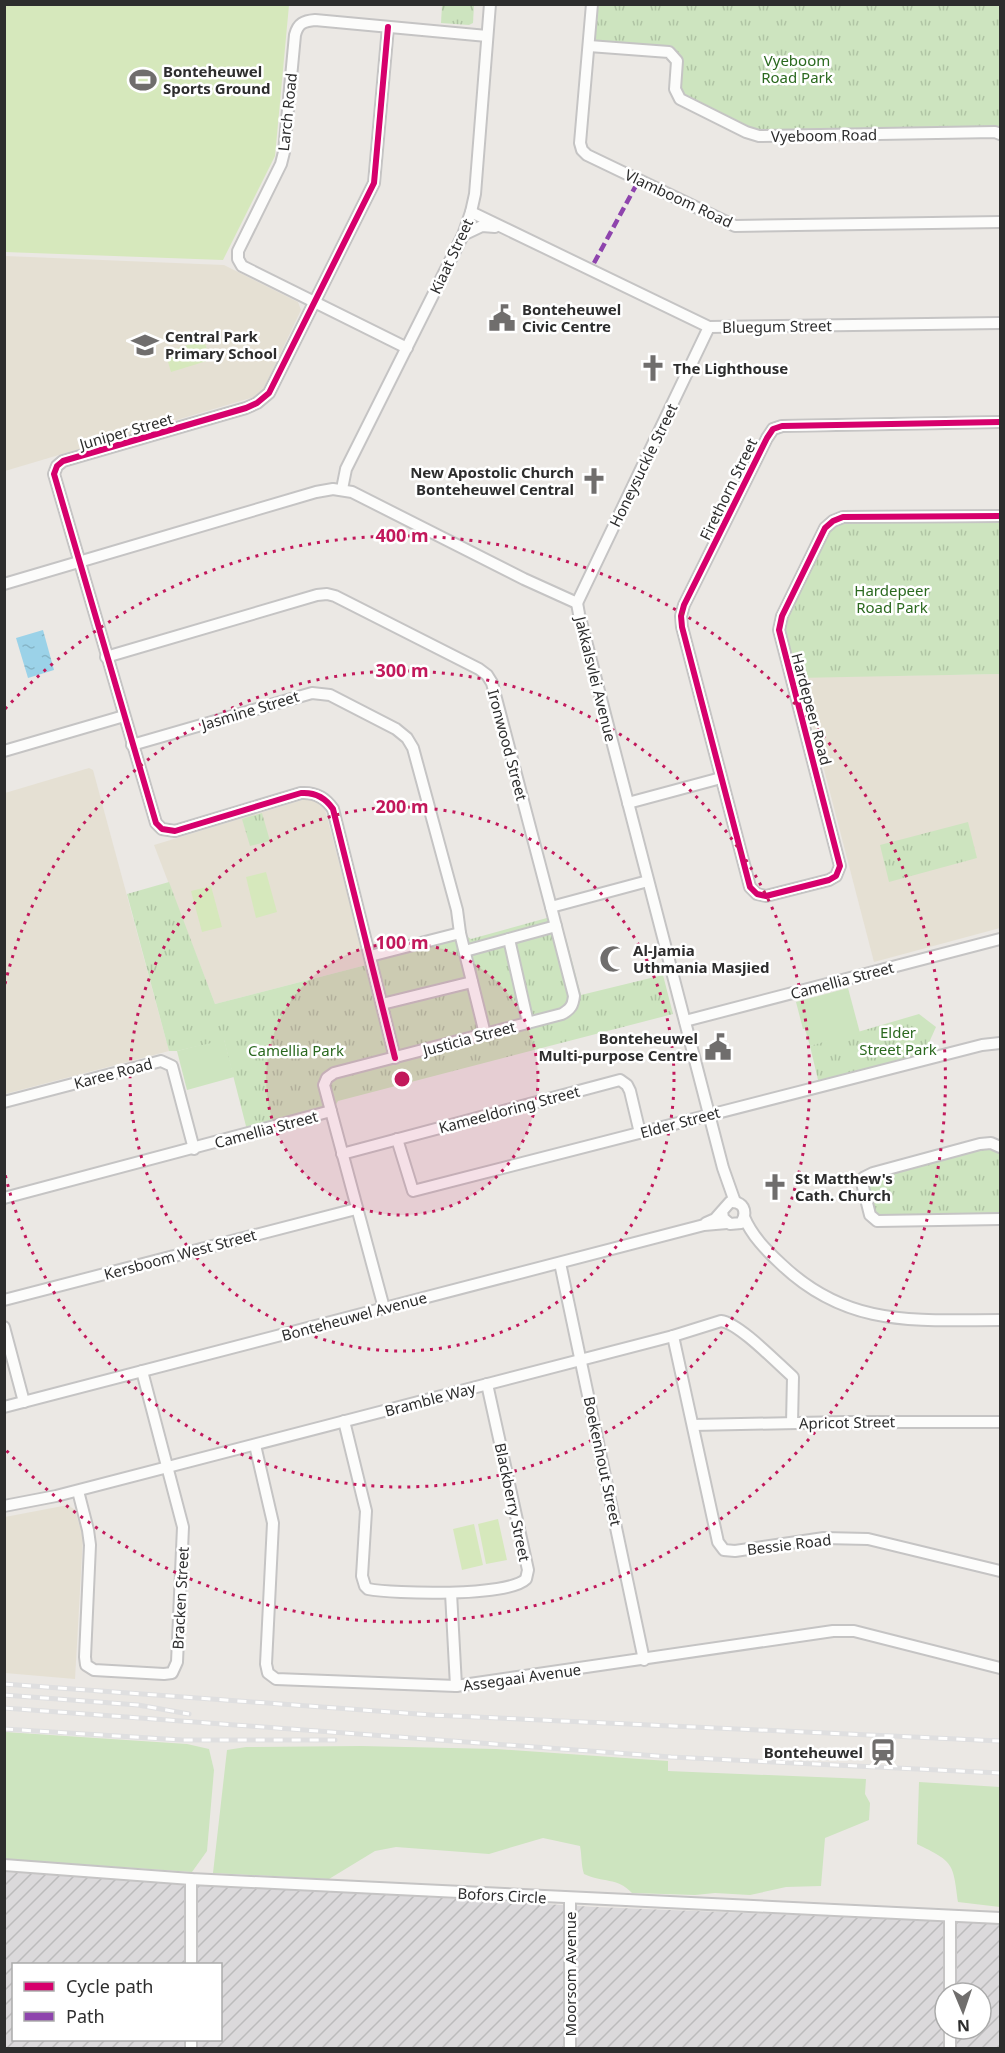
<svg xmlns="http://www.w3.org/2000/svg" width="1005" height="2053" viewBox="0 0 1005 2053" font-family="'Noto Sans',sans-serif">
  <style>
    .industrial { fill: url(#industrial-furrows); fill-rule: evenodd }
    .education { fill: #e5e0d3 }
    .grass { fill: #cde4bf }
    .park { fill: url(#park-tufts) }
    .pitch { fill: #d6e8bc }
    .water { fill: url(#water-ripples) }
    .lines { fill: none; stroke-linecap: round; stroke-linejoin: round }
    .minor-casing { stroke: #c5c4c4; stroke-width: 14 }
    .minor { stroke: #fcfcfb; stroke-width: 10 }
    .rail-casing { stroke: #dfdfe0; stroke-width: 5 }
    .rail { stroke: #fff; stroke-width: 3; stroke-dasharray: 9; stroke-linecap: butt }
    .quiet { stroke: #8e44ad; stroke-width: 4.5; stroke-dasharray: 9 4.5; stroke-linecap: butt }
    .cycleway-casing { stroke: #fff; stroke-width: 10 }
    .cycleway { stroke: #d6006c; stroke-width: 6 }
    .ring { fill: none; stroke: #c2185b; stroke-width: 3; stroke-dasharray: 3 6 }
    .labels { text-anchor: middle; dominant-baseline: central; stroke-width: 5; stroke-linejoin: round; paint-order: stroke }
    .park-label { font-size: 15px; fill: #2b691f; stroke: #fff }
    .poi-label { font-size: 15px; font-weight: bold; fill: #2d2d2d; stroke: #fff; text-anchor: start }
    .street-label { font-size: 15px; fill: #2d2d2d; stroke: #fff }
    .centre { fill: #c2185b; stroke: #fff; stroke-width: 3 }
    .ring-label { font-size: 18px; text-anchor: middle; font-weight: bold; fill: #c2185b; stroke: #fff; stroke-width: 5; stroke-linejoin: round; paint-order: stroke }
  </style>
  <defs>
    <pattern id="industrial-furrows" width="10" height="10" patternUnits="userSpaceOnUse" patternTransform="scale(1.5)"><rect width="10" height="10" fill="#dbd9db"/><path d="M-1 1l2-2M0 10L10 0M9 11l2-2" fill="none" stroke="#bcbbbc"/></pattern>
    <pattern id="park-tufts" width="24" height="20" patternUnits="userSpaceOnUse" patternTransform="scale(1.5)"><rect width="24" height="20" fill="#cde4bf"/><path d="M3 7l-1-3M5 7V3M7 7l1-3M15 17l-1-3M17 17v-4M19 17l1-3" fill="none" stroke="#b0c4a4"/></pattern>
    <pattern id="water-ripples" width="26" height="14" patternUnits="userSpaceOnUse" patternTransform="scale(1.5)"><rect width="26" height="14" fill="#9bd2e8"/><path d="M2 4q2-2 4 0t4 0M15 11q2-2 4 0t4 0" fill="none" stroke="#86b5c7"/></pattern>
  </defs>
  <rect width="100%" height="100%" fill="#ebe8e4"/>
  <path class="industrial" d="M4 1872 595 1907 1000 1923V2048H5ZM14 1964H220V2040H14ZM945 1993H981V2029H945Z"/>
  <g class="education">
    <path d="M5 256 224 265 298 302 301 310 264 388 254 397 5 471Z"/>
    <path d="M1000 674V928L874 962 800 677Z"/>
    <path d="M89 768 93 770 169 1051 5 1094V793Z"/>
    <path d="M309 798 324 806 366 965 215 1004 154 845Z"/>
    <path d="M68 1505 75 1510 83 1537 75 1679 5 1673V1517Z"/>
  </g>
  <g class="grass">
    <path d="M848 988 860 1033 810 1046 805 1029H803L796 1002Z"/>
    <path d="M224 1039 234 1077 187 1090 177 1051Z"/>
    <path d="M5 1732 187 1744 209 1749 214 1770 207 1851 192 1872 5 1859Z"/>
    <path d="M361 1746 496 1749 668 1761V1771L866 1779 865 1794 870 1803 869 1820 825 1838 821 1886 786 1887 750 1895 715 1893 695 1895 632 1893C617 1877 603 1883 584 1874 581 1865 582 1856 580 1846L543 1838 489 1854 396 1847 375 1851 329 1879 213 1873 227 1750 246 1747Z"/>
    <path d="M919 1782 1000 1787V1907L958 1902C953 1863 954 1862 917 1844Z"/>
  </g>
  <g class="park">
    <path d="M442 5H474L473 23 469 25 441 23Z"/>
    <path d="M595 5H1000V128L756 133 685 99 679 91 681 58 600 43 593 37Z"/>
    <path d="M1000 521V674L796 678 783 633 785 620 830 528 842 522Z"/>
    <path d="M262 813 270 841 250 846 242 819Z"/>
    <path d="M968 822 977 858 889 882 880 845Z"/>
    <path d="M169 882 215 1004 366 965 374 955 460 932 471 939 554 916 560 939 566 938 581 995 663 975 673 1014 338 1101 331 1113 247 1130 224 1040 177 1051H169L127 894Z"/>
    <path d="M919 1014 936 1027 923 1056 822 1082 818 1080 810 1046Z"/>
    <path d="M987 1147 1000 1151V1215L880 1217 873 1210 867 1184 873 1177Z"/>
  </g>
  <g class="pitch">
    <path d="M4 5H289L275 156 223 260 5 252Z"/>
    <path d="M204 340 210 360 171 372 165 352Z"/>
    <path d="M266 872 277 912 256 918 246 877Z"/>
    <path d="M211 886 222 927 202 932 191 891Z"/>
    <path d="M498 1519 507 1560 486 1564 478 1524Z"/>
    <path d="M474 1524 483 1565 462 1570 453 1529Z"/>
  </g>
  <path class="water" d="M43 630 54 670 28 678 16 638Z"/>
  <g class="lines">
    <defs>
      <g id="minor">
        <path d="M592 4 580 143 582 150 587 155 735 226 1000 222"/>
        <path d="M388 27 374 183 269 393 257 403 246 408 63 461 57 466 54 474 156 823 162 829 175 831 301 793C315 792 325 797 333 809L395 1058"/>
        <path d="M589 46 669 52 677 61 675 89 680 99 746 132 759 136 995 132 1000 134"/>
        <path d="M471 212 709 327 1000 323"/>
        <path d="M463 235 482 226 495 227"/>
        <path d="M407 348 242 266 238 259V251L281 164 284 152 295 35C298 23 304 21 315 20L487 36"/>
        <path d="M1000 422 782 426 773 429 767 438 684 605 681 616 682 627 750 887 757 894 766 896 829 880 836 876 840 866 779 630 782 616 825 528 833 521 843 517 1000 516"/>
        <path d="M342 489 346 469 463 235 471 212 475 194 490 4"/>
        <path d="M4 584 316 492 333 489 352 492 524 579 577 603"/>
        <path d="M577 603 579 614 723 1168 735 1202"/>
        <path d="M577 603 709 327"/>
        <path d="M106 657 317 595 327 594 335 596 479 669 487 675 492 683 551 907 648 881"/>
        <path d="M132 745 312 693 330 695 396 729 407 738 413 748 457 910 460 933 485 1034"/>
        <path d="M4 751 124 716"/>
        <path d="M628 803 721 778"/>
        <path d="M509 939 528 1023"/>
        <path d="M465 951 556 926"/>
        <path d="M370 956 460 933"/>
        <path d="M382 1004 472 982"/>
        <path d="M685 1021 1000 939"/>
        <path d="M4 1102 161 1061 172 1066 194 1149"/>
        <path d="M397 1139 413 1191 982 1045 1000 1043"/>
        <path d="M1000 1147 991 1143 980 1144 873 1173 863 1178 862 1183 870 1215 877 1221 1000 1219"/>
        <path d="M342 1154 620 1080 627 1085 630 1091 640 1133"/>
        <path d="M4 1198 331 1111"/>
        <path d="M744 1217C752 1236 766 1250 781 1264 848 1328 915 1320 1000 1320"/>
        <path d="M706 1223 715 1219 730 1202C740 1201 746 1207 744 1217L741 1223 730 1224 723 1218 722 1211"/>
        <path d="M560 1263 644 1660"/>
        <path d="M4 1300 356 1209"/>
        <path d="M384 1308 324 1085 327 1078 334 1073 562 1014C571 1009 573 1005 574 996L551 907"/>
        <path d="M4 1327 24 1402"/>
        <path d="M673 1336 718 1542 724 1550 735 1551 824 1538 868 1539 1000 1571"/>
        <path d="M4 1407 704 1225 727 1223"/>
        <path d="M344 1421 366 1511 362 1576 365 1586 368 1589C394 1594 508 1597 526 1579L528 1570 487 1384"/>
        <path d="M693 1425 845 1422H1000"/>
        <path d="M255 1445 273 1523 266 1664 268 1673 276 1679 456 1686 833 1631H854L1000 1668"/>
        <path d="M78 1491 88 1530 90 1545 85 1657 86 1665 94 1670 164 1674 172 1673 177 1662 183 1527 142 1371"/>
        <path d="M4 1506 56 1496 673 1336 721 1321C739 1323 778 1364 793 1377L792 1423"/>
        <path d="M451 1593 456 1686"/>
        <path d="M4 1865 191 1879 1000 1918"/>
        <path d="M191 1964V1879"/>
        <path d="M950 1993V1916"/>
        <path d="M191 2048V2040"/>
        <path d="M570 2048V1899"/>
        <path d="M950 2048V2029"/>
      </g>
    </defs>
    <use href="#minor" class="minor-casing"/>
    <use href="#minor" class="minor"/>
    <defs>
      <g id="rail">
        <path d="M4 1684 432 1715 1000 1741"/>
        <path d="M4 1695 138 1705 189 1714"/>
        <path d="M4 1708 671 1757 1000 1773"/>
        <path d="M4 1729 182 1740H335"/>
      </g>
    </defs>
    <use href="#rail" class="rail-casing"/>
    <use href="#rail" class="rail"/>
    <path class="quiet" d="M594 263 639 180"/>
    <defs>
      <g id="cycleway">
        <path d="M388 27 374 183 269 393 257 403 246 408 63 461 57 466 54 474 156 823 162 829 175 831 301 793C315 792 325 797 333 809L395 1058"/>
        <path d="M1000 422 782 426 773 429 767 438 684 605 681 616 682 627 750 887 757 894 766 896 829 880 836 876 840 866 779 630 782 616 825 528 833 521 843 517 1000 516"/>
      </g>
    </defs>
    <use href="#cycleway" class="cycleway-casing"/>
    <use href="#cycleway" class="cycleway"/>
  </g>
  <circle cx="402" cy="1079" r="136" fill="#c2185b" fill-opacity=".12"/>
  <g class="ring">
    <circle cx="402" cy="1079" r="136"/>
    <circle cx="402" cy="1079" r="272"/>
    <path d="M5 984A408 408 0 1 1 5 1174"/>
    <path d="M5 709A543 543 0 1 1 5 1449"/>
  </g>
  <defs>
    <symbol id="stadium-bare" viewBox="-9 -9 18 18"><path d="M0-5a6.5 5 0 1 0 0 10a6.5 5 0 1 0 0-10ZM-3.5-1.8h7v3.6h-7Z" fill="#706e6d" stroke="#fff" stroke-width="2.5" paint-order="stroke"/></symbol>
    <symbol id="civic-bare" viewBox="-9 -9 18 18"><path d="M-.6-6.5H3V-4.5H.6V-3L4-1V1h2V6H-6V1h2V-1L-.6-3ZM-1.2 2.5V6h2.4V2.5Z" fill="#706e6d" stroke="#fff" stroke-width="2.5" paint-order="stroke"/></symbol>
    <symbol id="school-bare" viewBox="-9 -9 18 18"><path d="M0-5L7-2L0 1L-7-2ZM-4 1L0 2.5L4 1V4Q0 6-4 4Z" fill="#706e6d" stroke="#fff" stroke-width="2.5" paint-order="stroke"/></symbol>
    <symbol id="church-bare" viewBox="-9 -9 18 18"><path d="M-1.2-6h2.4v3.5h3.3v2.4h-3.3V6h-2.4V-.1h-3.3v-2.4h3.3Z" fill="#706e6d" stroke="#fff" stroke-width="2.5" paint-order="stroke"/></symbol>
    <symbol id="mosque-bare" viewBox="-9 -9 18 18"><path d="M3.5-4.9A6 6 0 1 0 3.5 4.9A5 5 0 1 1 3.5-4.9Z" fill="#706e6d" stroke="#fff" stroke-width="2.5" paint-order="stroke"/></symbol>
    <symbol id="station-bare" viewBox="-9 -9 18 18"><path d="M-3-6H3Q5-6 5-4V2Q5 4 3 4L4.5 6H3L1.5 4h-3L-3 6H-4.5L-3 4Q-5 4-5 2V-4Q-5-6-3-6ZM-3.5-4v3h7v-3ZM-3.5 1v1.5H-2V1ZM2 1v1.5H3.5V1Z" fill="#706e6d" stroke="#fff" stroke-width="2.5" paint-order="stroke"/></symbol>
  </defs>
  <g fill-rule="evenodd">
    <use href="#stadium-bare" x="124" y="61" width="38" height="38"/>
    <use href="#civic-bare" x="483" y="299" width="38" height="38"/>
    <use href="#school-bare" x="126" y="326" width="38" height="38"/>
    <use href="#church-bare" x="634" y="349" width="38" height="38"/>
    <use href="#church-bare" x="575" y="462" width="38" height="38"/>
    <use href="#mosque-bare" x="594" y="940" width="38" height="38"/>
    <use href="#civic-bare" x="699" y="1028" width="38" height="38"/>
    <use href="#church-bare" x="756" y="1168" width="38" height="38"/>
    <use href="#station-bare" x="864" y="1733" width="38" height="38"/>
  </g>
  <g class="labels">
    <g class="park-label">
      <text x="797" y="60">Vyeboom<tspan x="797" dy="17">Road Park</tspan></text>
      <text x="892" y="590">Hardepeer<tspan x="892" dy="17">Road Park</tspan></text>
      <text x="898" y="1032">Elder<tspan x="898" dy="17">Street Park</tspan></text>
      <text x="296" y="1050">Camellia Park</text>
    </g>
    <g class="poi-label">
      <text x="163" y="71">Bonteheuwel<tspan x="163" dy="17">Sports Ground</tspan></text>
      <text x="522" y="309">Bonteheuwel<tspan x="522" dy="17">Civic Centre</tspan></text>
      <text x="165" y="336">Central Park<tspan x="165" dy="17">Primary School</tspan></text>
      <text x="673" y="368">The Lighthouse</text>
      <text x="574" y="472" text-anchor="end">New Apostolic Church<tspan x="574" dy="17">Bonteheuwel Central</tspan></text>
      <text x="633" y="950">Al-Jamia<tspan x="633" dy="17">Uthmania Masjied</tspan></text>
      <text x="698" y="1038" text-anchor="end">Bonteheuwel<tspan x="698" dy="17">Multi-purpose Centre</tspan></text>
      <text x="795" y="1178">St Matthew's<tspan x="795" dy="17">Cath. Church</tspan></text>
      <text x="863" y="1752" text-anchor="end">Bonteheuwel</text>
    </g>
    <g class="street-label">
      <text transform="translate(287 112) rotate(-84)">Larch Road</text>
      <text transform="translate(824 135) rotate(-1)">Vyeboom Road</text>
      <text transform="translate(679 198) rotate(25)">Vlamboom Road</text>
      <text transform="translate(451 256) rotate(-65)">Kiaat Street</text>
      <text transform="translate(777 326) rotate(-1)">Bluegum Street</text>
      <text transform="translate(126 431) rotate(-16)">Juniper Street</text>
      <text transform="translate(643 465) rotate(-64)">Honeysuckle Street</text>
      <text transform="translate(728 489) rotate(-64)">Firethorn Street</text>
      <text transform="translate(596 679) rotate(76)">Jakkalsvlei Avenue</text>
      <text transform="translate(812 709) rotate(75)">Hardepeer Road</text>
      <text transform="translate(250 710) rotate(-17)">Jasmine Street</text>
      <text transform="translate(508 745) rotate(75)">Ironwood Street</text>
      <text transform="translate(842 980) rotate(-15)">Camellia Street</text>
      <text transform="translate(469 1038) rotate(-15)">Justicia Street</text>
      <text transform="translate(113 1073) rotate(-15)">Karee Road</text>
      <text transform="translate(509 1109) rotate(-15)">Kameeldoring Street</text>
      <text transform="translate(680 1122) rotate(-15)">Elder Street</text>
      <text transform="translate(266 1129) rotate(-15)">Camellia Street</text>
      <text transform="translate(180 1254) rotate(-15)">Kersboom West Street</text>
      <text transform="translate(354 1316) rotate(-15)">Bonteheuwel Avenue</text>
      <text transform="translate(430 1399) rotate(-15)">Bramble Way</text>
      <text transform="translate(847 1422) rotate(-1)">Apricot Street</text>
      <text transform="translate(603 1461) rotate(78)">Boekenhout Street</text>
      <text transform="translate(513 1502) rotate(78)">Blackberry Street</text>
      <text transform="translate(789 1544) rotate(-7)">Bessie Road</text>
      <text transform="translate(180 1598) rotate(-87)">Bracken Street</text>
      <text transform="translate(522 1677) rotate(-8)">Assegaai Avenue</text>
      <text transform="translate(502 1895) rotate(3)">Bofors Circle</text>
      <text transform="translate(570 1974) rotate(-90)">Moorsom Avenue</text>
    </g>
  </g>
  <circle cx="402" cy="1079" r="9" class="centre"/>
  <g class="ring-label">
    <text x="402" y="542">400 m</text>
    <text x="402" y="677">300 m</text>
    <text x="402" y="813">200 m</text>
    <text x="402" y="949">100 m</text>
  </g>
  <rect width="1005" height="2053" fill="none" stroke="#2d2d2d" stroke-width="12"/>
  <rect x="12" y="1963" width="210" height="78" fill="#ffffff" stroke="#ababab" stroke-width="1.5"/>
  <rect x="24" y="1982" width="30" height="9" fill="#d6006c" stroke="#ababab" stroke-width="1.5"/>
  <text x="66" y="1993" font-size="18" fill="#2d2d2d">Cycle path</text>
  <rect x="24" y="2012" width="30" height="9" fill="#8e44ad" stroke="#ababab" stroke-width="1.5"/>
  <text x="66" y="2023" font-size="18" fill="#2d2d2d">Path</text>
  <g transform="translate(963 2011) rotate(178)"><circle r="28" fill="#ffffff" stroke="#ababab" stroke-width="1.5"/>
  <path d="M0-4.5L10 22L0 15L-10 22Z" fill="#706e6d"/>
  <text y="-9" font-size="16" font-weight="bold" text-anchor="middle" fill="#2d2d2d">N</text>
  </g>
</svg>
